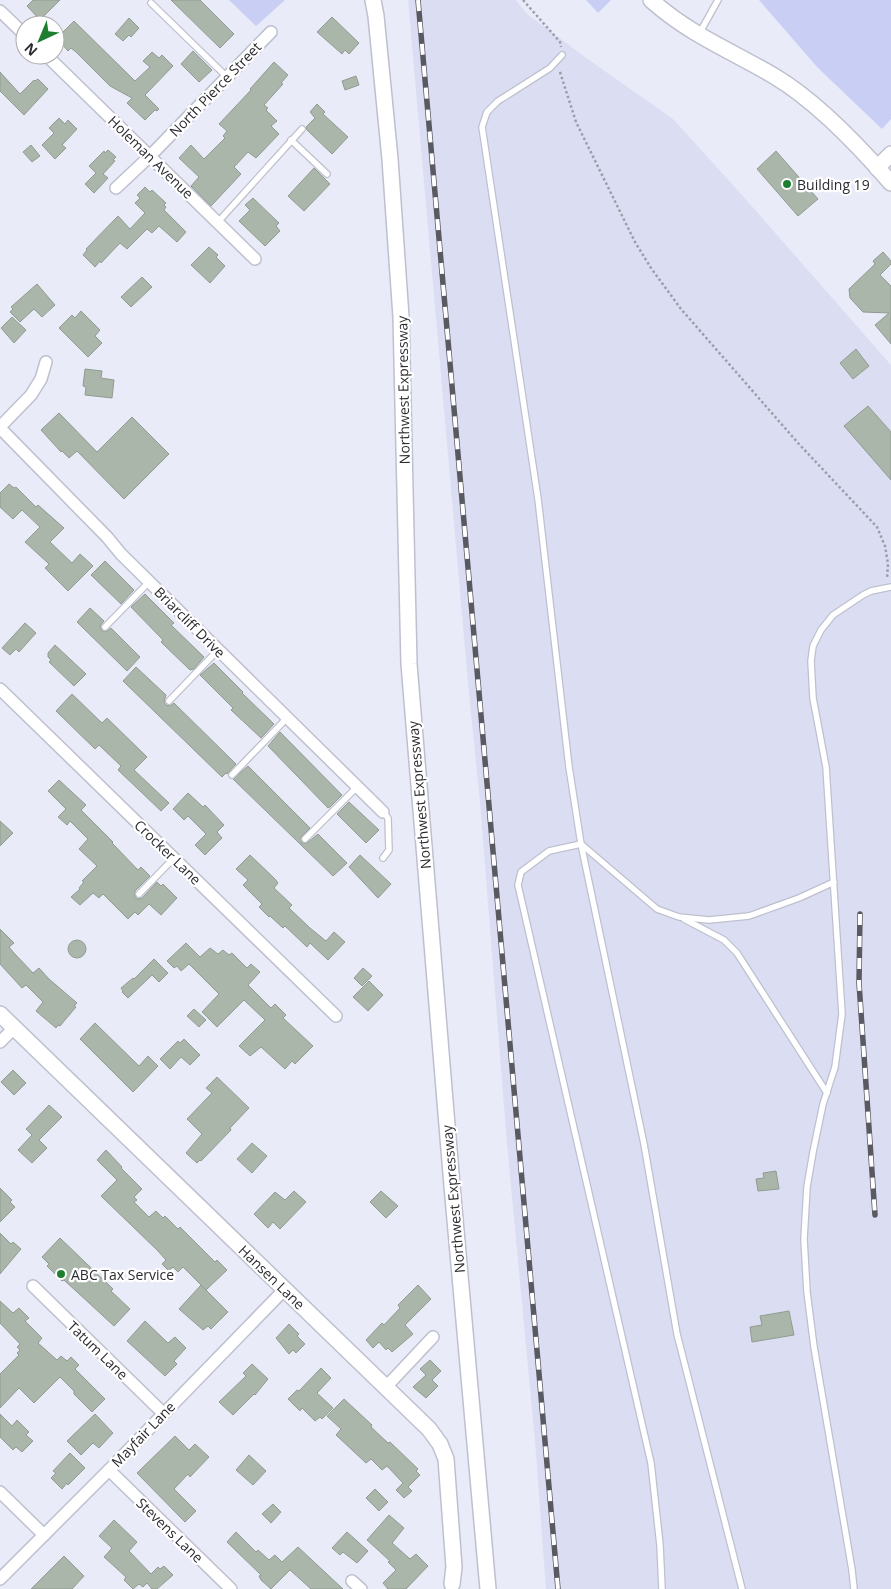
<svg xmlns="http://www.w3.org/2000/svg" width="891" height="1589" viewBox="0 0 891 1589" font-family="'Open Sans',sans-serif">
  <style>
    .built { fill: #dbdef3 }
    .green { fill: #c9cef4 }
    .building { fill: #abb6ab; stroke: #919b91 }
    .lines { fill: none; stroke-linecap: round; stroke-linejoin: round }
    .lane-casing { stroke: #bec0ce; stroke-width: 8 }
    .street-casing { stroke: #bec0ce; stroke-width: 14 }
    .secondary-casing { stroke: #bec0ce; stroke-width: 18 }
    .path { stroke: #9c9da8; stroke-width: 2.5; stroke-dasharray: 2.5 2.5; stroke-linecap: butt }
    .lane { stroke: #fff; stroke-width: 5.5 }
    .street { stroke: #fff; stroke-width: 11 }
    .secondary { stroke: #fff; stroke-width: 15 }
    .rail-casing { stroke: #585961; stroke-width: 5.5 }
    .rail { stroke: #fff; stroke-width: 4; stroke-dasharray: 11; stroke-linecap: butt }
    .poi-dot { fill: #1f7f31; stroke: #fff; stroke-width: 2 }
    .labels { text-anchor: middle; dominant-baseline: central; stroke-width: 4.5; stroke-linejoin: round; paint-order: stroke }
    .street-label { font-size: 14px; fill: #2b2b31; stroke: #fff }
    .poi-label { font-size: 14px; fill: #2b2b31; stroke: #fff; text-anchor: start }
  </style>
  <rect width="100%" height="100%" fill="#e9ebf9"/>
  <path class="built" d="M408 0H516L526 13 589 60 673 119 742 195 891 365V1589H546L535 1441 507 1144 480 802 469 694Z"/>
  <g class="green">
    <path d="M229 0H285L256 26Z"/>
    <path d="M586 0H611L598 13Z"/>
    <path d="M759 0H891V119L882 129 818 68Z"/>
  </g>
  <g class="building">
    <path d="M33 0H60L40 20 27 6Z"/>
    <path d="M171 0H200L234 34 220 48Z"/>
    <path d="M332 17 359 43 349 54 345 50 342 54 317 32Z"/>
    <path d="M129 18 139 28 131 37 129 35 123 41 115 34Z"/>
    <path d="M74 21 135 81 150 67 143 61 152 52 159 58 162 55 173 66 145 95 159 109 157 111 155 110 145 120 127 103 132 98 110 86 76 52 71 48 68 51 61 43 63 41 58 37Z"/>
    <path d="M193 51 212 70 199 82 181 64Z"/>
    <path d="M274 62 288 75 281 83 283 84 264 105 268 108 266 110 277 121 271 126 279 134 256 158 248 152 234 167 241 174 211 206 191 186 199 177 179 158 191 145 204 159 225 138 223 136 227 131 219 124 251 90 250 89Z"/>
    <path d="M0 72 20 94 34 80 35 81 38 79 48 89 24 115 0 91Z"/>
    <path d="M356 76 359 85 345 90 342 81Z"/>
    <path d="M317 104 325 112 323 114 348 137 332 154 307 130 306 127 315 118 310 112Z"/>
    <path d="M59 118 65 124 68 120 77 129 62 145 66 148 55 159 42 145 54 133 49 128Z"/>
    <path d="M31 145 40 156 32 162 23 152Z"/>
    <path d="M108 150 116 157 113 160 115 161 103 174 108 178 94 193 85 184 96 173 89 166 104 151 105 153Z"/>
    <path d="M776 151 818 199 798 216 757 169Z"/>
    <path d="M314 168 330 184 304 211 288 196Z"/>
    <path d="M145 187 150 192 152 190 166 203 164 205 166 207 164 210 186 232 177 242 159 226 152 233 147 229 127 249 120 243 101 263 100 261 95 267 83 255 87 250 86 249 118 216 130 229 145 213 135 203 140 198 137 195Z"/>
    <path d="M253 198 279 223 276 226 280 231 265 246 239 221 250 210 245 205Z"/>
    <path d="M209 247 218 255 216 257 225 266 210 283 191 265Z"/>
    <path d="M883 252 891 261V264L880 275 891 286V344L875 325 889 313 863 312 850 298 849 289 875 264 873 261Z"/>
    <path d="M142 277 152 287 131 307 121 297Z"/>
    <path d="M37 284 55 305 42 317 34 309 20 322 10 312 13 309 11 307Z"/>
    <path d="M81 311 100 330 95 336 102 343 88 357 59 328 72 315 75 318Z"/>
    <path d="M12 317 26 330 14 343 1 328Z"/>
    <path d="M856 349 869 366 853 379 840 363Z"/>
    <path d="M85 369 102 371 101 378 114 380 112 398 85 395 86 387 83 386Z"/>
    <path d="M868 406 891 432V480L844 426Z"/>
    <path d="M59 413 97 452 132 417 169 454 124 499 77 451 69 458 62 451 61 452 41 430Z"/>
    <path d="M9 484 14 488 16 487 36 507 38 505 64 528 50 542 72 563 80 554 93 566 68 591 45 568 49 564 25 542 40 527 22 510 13 519 0 507V493Z"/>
    <path d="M105 561 134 590 121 604 91 575Z"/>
    <path d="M145 594 174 623 171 625 204 657 194 669 190 670 161 642 163 640 131 607Z"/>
    <path d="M90 608 104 621 100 626 102 631H107L111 628 140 657 127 671 77 622Z"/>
    <path d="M25 623 36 633 19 652 16 649 10 655 2 648Z"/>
    <path d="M55 645 86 674 74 686 49 662 51 660 48 657V653Z"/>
    <path d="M214 663 243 692 242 693 274 724 261 738 231 710 233 708 200 675Z"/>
    <path d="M136 667 166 695 164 702 166 705 170 706 174 703 236 764 227 774 226 773 222 777 123 681Z"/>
    <path d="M72 694 102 723 107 718 147 757 134 770 169 803 161 811 118 770 121 766 99 745 95 749 56 711Z"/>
    <path d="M280 732 342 795 330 807 328 808 268 746Z"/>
    <path d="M248 766 310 828 301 837 302 843H307L318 834 347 863 333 876 233 779Z"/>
    <path d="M59 780 86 805 81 810 113 842 112 843 138 870 141 867 150 876 135 891V897L138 899 142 898 157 882 161 886 163 884 177 898 161 915 149 904 138 915 135 912 128 919 103 894 99 898 93 893 80 905 71 897 80 889 79 888 84 882 82 881 97 866 79 849 88 839 70 821 67 825 58 817 66 809 48 791Z"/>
    <path d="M188 793 203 807 205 805 224 825 217 832 222 838 205 855 195 845 206 834 188 816 184 820 173 809Z"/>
    <path d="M349 802 379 830 366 843 337 814Z"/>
    <path d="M0 821 13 833 0 846Z"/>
    <path d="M250 855 275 879 278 883 274 888 292 905 289 908 310 928 326 941 334 932 345 942 328 960 310 943 307 947 285 926 283 928 270 916 269 917 259 907 262 904 243 885 248 880 236 869Z"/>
    <path d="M360 855 391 884 378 898 349 867Z"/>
    <path d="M0 929 14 943 9 947 14 953 33 973 39 968 49 979 77 1003 74 1006 76 1007 60 1026 58 1025 56 1028 36 1011 43 1002 26 985 22 988 0 964Z"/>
    <circle cx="77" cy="949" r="9"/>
    <path d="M186 943 200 957 210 948 218 954 223 950 229 955 232 953 247 968 251 964 260 972 248 985 271 1008 275 1004 286 1015 283 1018 313 1046 295 1064 292 1061 285 1069 261 1047 250 1056 239 1046 265 1020 244 1000 217 1027 202 1012 219 994 189 964 181 971 177 966 174 968 167 961Z"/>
    <path d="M154 959 168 973 159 982 152 975 128 998 122 992 123 991 121 988 133 978 134 979Z"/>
    <path d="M363 968 372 976 362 986 354 978Z"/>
    <path d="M369 981 383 995 368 1011 353 997Z"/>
    <path d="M194 1009 206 1020 199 1027 187 1016Z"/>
    <path d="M95 1023 139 1066 148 1056 158 1066 133 1092 80 1039Z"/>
    <path d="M184 1039 200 1055 190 1065 181 1057 170 1069 160 1059 178 1041 180 1043Z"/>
    <path d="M13 1070 26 1083 14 1095 1 1082Z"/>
    <path d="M217 1077 249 1108 230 1128 231 1130 201 1161 200 1160 197 1163 186 1153 202 1134 187 1119 212 1093 206 1088Z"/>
    <path d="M49 1105 62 1117 39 1140 47 1148 32 1163 18 1150 32 1135 26 1129Z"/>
    <path d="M252 1143 267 1156 252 1173 237 1159Z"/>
    <path d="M106 1150 122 1167 121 1168 142 1189 134 1197 137 1200 134 1202 149 1217 156 1211 163 1218 165 1216 178 1229 180 1227 215 1262 217 1260 227 1270 206 1290 183 1267 178 1272 173 1267 169 1271 162 1264 166 1260 157 1250 101 1196 117 1180 97 1160Z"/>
    <path d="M776 1171 779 1189 758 1191 756 1179 764 1178 763 1173Z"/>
    <path d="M0 1188 12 1200 10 1202 15 1207 0 1222Z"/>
    <path d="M294 1191 306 1202 280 1229 273 1222 268 1228 254 1214 275 1192 285 1200Z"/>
    <path d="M381 1191 398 1206 386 1218 370 1202Z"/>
    <path d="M0 1233 11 1244 13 1242 21 1249 0 1274Z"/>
    <path d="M60 1238 113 1289 111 1291 130 1309 114 1326 64 1280 62 1281 47 1266 49 1264 42 1257Z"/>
    <path d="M201 1285 228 1312 211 1329 208 1326 203 1330 179 1309Z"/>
    <path d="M418 1285 431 1299 405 1325 413 1334 392 1352 388 1348 386 1350 379 1342 373 1348 366 1340 382 1323 384 1325 400 1308 398 1305Z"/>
    <path d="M0 1301 13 1313 19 1308 29 1318 25 1321 42 1338 38 1343 57 1360 61 1356 67 1361 71 1357 79 1365 75 1369 105 1399 92 1412 74 1394V1391L60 1377 34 1403 19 1388 0 1408V1374L19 1355 17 1353 20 1350 17 1347 20 1344 0 1323Z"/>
    <path d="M789 1311 794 1335 752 1342 750 1327 762 1325 760 1316Z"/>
    <path d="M145 1321 168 1343 175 1337 186 1348 174 1361 177 1364 165 1376 127 1341Z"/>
    <path d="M289 1324 299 1334 297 1336 305 1344 296 1353 293 1350 289 1354 276 1338Z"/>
    <path d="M430 1360 441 1371 432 1380 438 1386 426 1398 413 1387 426 1375 420 1369Z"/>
    <path d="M252 1364 268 1379 255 1395 254 1394 233 1415 219 1402 246 1376 243 1373Z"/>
    <path d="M321 1368 331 1378 317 1393 333 1408 322 1419 320 1417 315 1421 302 1408 300 1411 288 1399 297 1390 299 1391Z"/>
    <path d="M344 1399 372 1425 371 1427 388 1443 390 1442 418 1469 416 1471 420 1475 408 1487 412 1491 404 1498 396 1490 403 1483 387 1466 382 1470 371 1459 366 1463 336 1435 341 1429 327 1416Z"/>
    <path d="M0 1414 12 1426 17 1420 29 1432 26 1435 33 1441 22 1452 16 1447 13 1450 0 1437Z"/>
    <path d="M95 1414 113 1433 99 1448 93 1443 81 1455 67 1441Z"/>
    <path d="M175 1436 189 1450 195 1444 209 1457 190 1477 188 1474 174 1489 196 1511 185 1522 137 1473Z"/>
    <path d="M70 1453 85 1468 68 1485 67 1483 62 1489 51 1478 56 1473 53 1471Z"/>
    <path d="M249 1455 266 1471 253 1485 236 1470Z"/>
    <path d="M375 1489 388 1502 379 1511 366 1498Z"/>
    <path d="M273 1504 281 1512 271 1523 262 1514Z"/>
    <path d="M389 1515 404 1528 392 1543 410 1559 416 1554 428 1566 406 1589H388L383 1583 396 1570 388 1562 390 1561 367 1540Z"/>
    <path d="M114 1520 137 1542 129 1551 151 1574 158 1567 160 1569 164 1566 173 1575 157 1589H152L147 1583 143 1587 139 1584 133 1589 124 1580 126 1577 104 1557 112 1548 99 1536Z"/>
    <path d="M236 1532 256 1552 258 1550 269 1560 275 1555 282 1562 298 1547 343 1589H311L290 1570 271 1589 261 1580 259 1576 261 1575 227 1542Z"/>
    <path d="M347 1532 368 1551 357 1563 343 1552 340 1555 332 1548Z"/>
    <path d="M64 1556 84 1576 72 1589H31Z"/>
  </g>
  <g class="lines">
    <defs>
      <g id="lane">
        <path d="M151 3 227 77"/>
        <path d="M699 34 718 0"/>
        <path d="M562 55 550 68 498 101 487 112 482 127 538 499 569 767 581 844 644 1144 677 1334 742 1589"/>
        <path d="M291 140 327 174"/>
        <path d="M218 222 302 129"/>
        <path d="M105 627 149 582"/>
        <path d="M169 701 218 650"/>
        <path d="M232 775 287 718"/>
        <path d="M305 839 357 787"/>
        <path d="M383 858 389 850 388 818 383 812"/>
        <path d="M139 894 174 858"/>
        <path d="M684 919 724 940 737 953 827 1093"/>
        <path d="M662 1589 660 1545 651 1463 518 885 521 872 549 851 581 844 657 909 679 917 709 920 749 916 799 898 834 882"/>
        <path d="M854 1589 852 1570 814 1347 807 1292 804 1239 807 1187 813 1152 823 1104 835 1067 842 1014 826 767 813 698 811 661 813 646 821 630 833 615 863 595 871 591 891 587"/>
      </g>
      <g id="street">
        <path d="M0 11 25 35"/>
        <path d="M46 55 255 259"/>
        <path d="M116 188 150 156 271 32"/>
        <path d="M0 427 31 395 41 379 46 362"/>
        <path d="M0 428 107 537 121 554 383 812"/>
        <path d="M0 689 336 1016"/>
        <path d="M0 1042 14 1028"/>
        <path d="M33 1286 163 1413"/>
        <path d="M386 1387 433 1337"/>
        <path d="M109 1470 231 1589"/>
        <path d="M0 1492 44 1535"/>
        <path d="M0 1579 109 1470 285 1289"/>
        <path d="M352 1581 361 1589"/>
      </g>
      <g id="secondary">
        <path d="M373 0 376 16 390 159 401 317 409 664 452 1186 488 1589"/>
        <path d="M651 0C690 35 730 50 774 76 816 101 859 146 891 183"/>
        <path d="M877 168 891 154"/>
        <path d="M0 1014 429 1429 440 1444 446 1459 454 1567 452 1584"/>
      </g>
    </defs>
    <use href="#lane" class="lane-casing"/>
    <use href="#street" class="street-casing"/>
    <use href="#secondary" class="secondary-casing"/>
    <g class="path">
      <path d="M523 0 560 42 561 47"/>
      <path d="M560 72 576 122 635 242 651 268 681 309 798 443 877 527 885 546 888 564 887 579"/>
    </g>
    <use href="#lane" class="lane"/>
    <use href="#street" class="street"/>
    <use href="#secondary" class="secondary"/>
    <defs>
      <g id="rail">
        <path d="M418 0 558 1589"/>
        <path d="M860 914 859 983 875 1215"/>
      </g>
    </defs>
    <use href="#rail" class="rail-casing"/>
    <use href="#rail" class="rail"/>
  </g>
  <g class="poi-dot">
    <circle cx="787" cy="184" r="5"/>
    <circle cx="61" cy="1274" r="5"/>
  </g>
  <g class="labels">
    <g class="street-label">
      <text transform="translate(215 89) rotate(-46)">North Pierce Street</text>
      <text transform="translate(151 157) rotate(44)">Holeman Avenue</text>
      <text transform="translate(403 390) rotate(-91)">Northwest Expressway</text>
      <text transform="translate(190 622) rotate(45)">Briarcliff Drive</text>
      <text transform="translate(419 795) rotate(-95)">Northwest Expressway</text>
      <text transform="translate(168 852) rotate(44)">Crocker Lane</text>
      <text transform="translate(453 1199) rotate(-95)">Northwest Expressway</text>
      <text transform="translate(272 1277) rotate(44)">Hansen Lane</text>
      <text transform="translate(98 1350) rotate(44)">Tatum Lane</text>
      <text transform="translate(143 1434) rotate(-46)">Mayfair Lane</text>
      <text transform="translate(170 1530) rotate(44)">Stevens Lane</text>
    </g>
    <g class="poi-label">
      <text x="797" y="184">Building 19</text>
      <text x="71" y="1274">ABC Tax Service</text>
    </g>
  </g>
  <g transform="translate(40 40) rotate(224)"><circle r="24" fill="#ffffff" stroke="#aaaaad"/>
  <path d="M0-4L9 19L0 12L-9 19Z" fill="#1f7f31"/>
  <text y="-8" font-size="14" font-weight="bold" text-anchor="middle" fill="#2b2b31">N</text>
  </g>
</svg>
